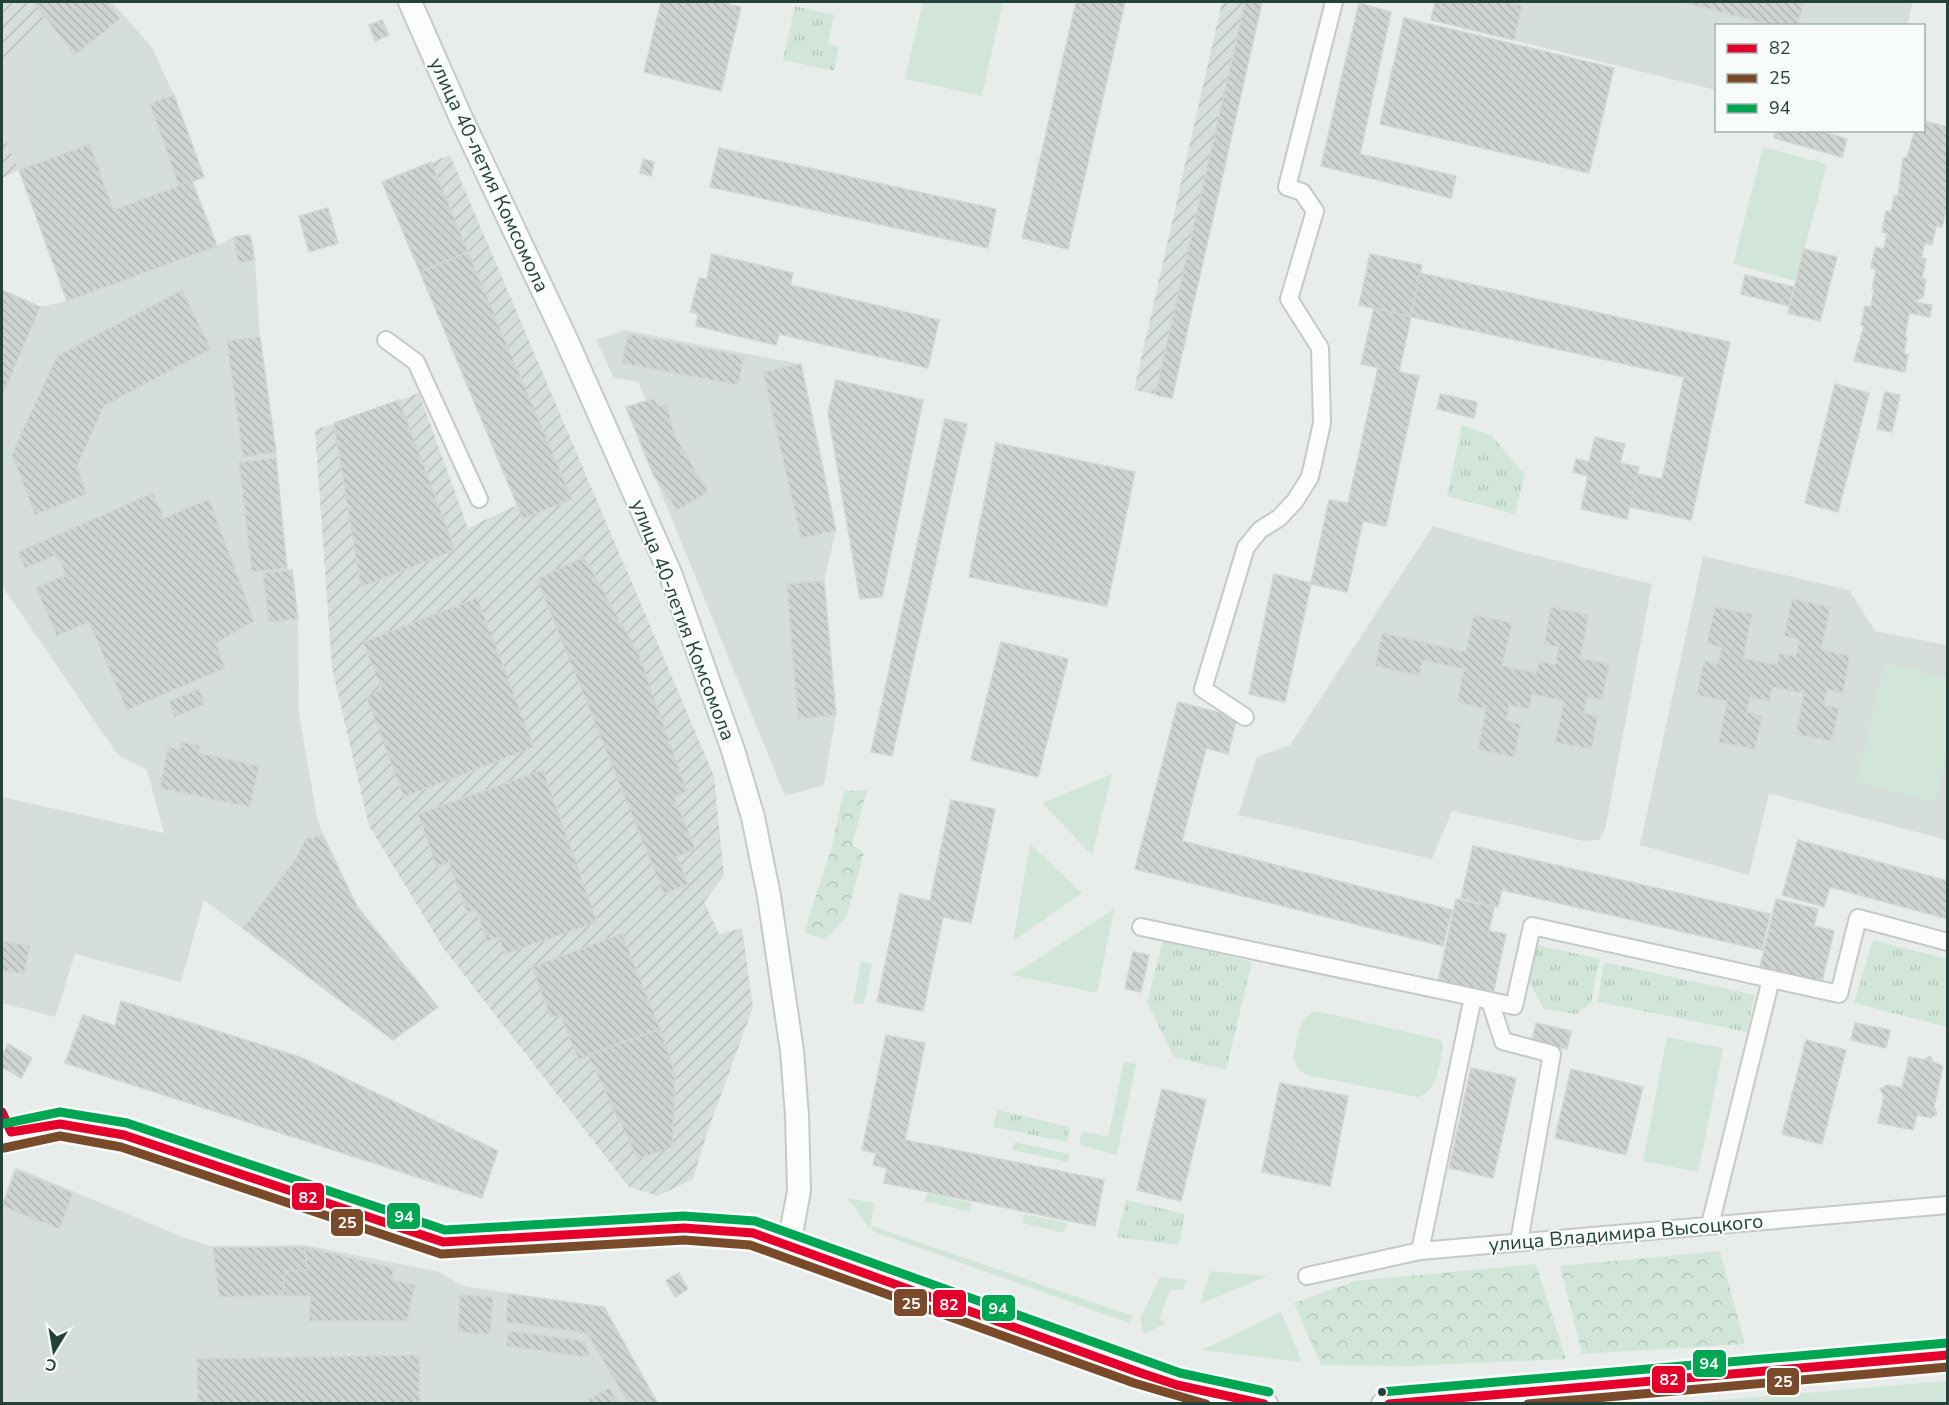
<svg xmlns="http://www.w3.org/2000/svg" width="1949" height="1405" viewBox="0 0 1949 1405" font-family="'Nunito Sans',sans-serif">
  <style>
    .built { fill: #d6dedb }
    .industrial { fill: url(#industrial-furrows) }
    .grass { fill: #d1e6d8 }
    .forest { fill: url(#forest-crowns) }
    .park { fill: url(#park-tufts) }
    .building { fill: url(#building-back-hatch); stroke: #d1d6d4; stroke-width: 1.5 }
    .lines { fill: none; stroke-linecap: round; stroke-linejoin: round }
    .street-casing { stroke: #c5cac8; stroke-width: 20 }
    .secondary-casing { stroke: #c3cbc8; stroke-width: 26 }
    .street { stroke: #fcfcfc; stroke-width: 16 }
    .secondary { stroke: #fcfcfc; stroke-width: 22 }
    .bus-1-casing { stroke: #f7fbf9; stroke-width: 14 }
    .bus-2-casing { stroke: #f7fbf9; stroke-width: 14 }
    .bus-3-casing { stroke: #f7fbf9; stroke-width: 14 }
    .bus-1 { stroke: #e4002b; stroke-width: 9 }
    .bus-2 { stroke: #7a4b2a; stroke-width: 9 }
    .bus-3 { stroke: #00a651; stroke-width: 9 }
    .bus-dot { fill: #24423a; stroke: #f7fbf9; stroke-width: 2 }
    .labels { text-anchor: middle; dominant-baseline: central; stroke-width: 4.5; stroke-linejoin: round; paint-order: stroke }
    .street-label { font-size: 20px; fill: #24423a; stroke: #f7fbf9 }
    .line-badge { stroke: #f7fbf9; stroke-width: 2 }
    .badge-label { font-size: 16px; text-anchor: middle; font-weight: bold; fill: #fff }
  </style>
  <defs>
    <pattern id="industrial-furrows" width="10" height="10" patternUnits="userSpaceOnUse" patternTransform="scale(1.5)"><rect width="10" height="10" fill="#d6dedb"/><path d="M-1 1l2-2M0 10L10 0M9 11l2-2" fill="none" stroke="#b8c0bd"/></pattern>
    <pattern id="forest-crowns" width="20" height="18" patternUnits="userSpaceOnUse" patternTransform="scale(1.5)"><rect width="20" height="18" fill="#d1e6d8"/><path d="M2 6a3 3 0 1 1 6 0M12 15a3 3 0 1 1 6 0" fill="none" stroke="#b3c6ba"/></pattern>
    <pattern id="park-tufts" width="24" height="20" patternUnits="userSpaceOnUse" patternTransform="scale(1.5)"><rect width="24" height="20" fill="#d1e6d8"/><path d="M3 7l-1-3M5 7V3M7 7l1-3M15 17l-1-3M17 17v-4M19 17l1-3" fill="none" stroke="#b3c6ba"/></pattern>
    <pattern id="building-back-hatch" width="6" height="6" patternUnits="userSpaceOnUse" patternTransform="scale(1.5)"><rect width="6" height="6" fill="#cfd4d2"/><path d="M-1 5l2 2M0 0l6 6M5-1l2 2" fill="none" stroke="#b2b7b5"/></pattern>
  </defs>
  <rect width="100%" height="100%" fill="#e8edeb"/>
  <g class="built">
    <path d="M74 2H112L151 46 174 95 204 177 193 181 216 246 234 237 250 235 255 260 260 337 276 452 287 568 292 570 298 619 299 714 318 822 358 908 438 1007 393 1040 204 900 181 982 75 954 55 1017 2 1003V797L164 833 147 770 118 755 2 586V290L40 307 67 301 19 170 2 132V60Z"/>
    <path d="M1435 2H1913L1907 25 1716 26V90L1431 20Z"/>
    <path d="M624 330 801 364 836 531 824 581 836 715 824 785 785 796 626 407 646 400 638 382 614 378 596 340Z"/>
    <path d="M1433 526 1518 551 1652 584 1605 829 1599 840 1584 841 1452 811 1432 859 1238 815 1257 757 1290 745Z"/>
    <path d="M1703 556 1849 590 1875 631 1947 645V840L1769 793 1749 875 1640 845Z"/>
    <path d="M15 1167 183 1237 213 1247 305 1245 440 1272 462 1286 604 1307 658 1403H2V1204Z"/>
  </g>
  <g class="industrial">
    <path d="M2 2H74L2 60Z"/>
    <path d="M1222 2H1262L1172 398 1134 390Z"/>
    <path d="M2 132 19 170 2 178Z"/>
    <path d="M450 155 714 776 724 876 704 902 719 934 742 928 753 1007 706 1136 693 1179 658 1196 629 1187 444 949 369 826 332 668 315 430 419 393 468 528 517 505 382 182Z"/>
  </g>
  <g class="grass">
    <path d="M923 2H1003L982 96 905 79Z"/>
    <path d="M1763 147 1827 164 1796 281 1733 264Z"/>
    <path d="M1885 663 1947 678V751L1935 802 1856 782Z"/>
    <path d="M1112 774 1092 855 1042 803Z"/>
    <path d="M1030 844 1082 893 1013 941Z"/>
    <path d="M1114 909 1097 993 1013 975Z"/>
    <path d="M861 961 872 964 864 1004 853 1003Z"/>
    <path d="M1317 1011 1441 1040 1443 1047C1439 1064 1438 1092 1418 1097L1306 1075 1298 1068 1293 1059C1297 1042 1298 1015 1317 1011Z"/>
    <path d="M1667 1037 1723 1048 1698 1172 1643 1161Z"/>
    <path d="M1124 1062 1136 1064 1117 1155 1079 1145 1082 1131 1108 1137Z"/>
    <path d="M1015 1142 1069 1154 1068 1162 1012 1150Z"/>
    <path d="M928 1193 972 1203 970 1212 925 1201Z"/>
    <path d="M847 1198 874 1203 870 1229Z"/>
    <path d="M1024 1214 1067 1223 1064 1233 1022 1223Z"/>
    <path d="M872 1226 1133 1316 1129 1323 872 1231Z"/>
    <path d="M1210 1271 1268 1276 1200 1304Z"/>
    <path d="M1160 1277 1186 1280 1184 1289 1170 1290 1160 1318 1165 1324 1144 1334 1140 1319Z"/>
    <path d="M1281 1312 1302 1362 1202 1350Z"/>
    <path d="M1947 1381V1402L1686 1403Z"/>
  </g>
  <g class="forest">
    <path d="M867 790 852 845 864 853 846 917 825 940 804 932 831 850 844 791Z"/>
    <path d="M1720 1251 1745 1344 1582 1354 1560 1266Z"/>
    <path d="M1536 1264 1566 1359 1406 1366 1321 1365 1294 1303 1355 1281Z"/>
  </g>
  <g class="park">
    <path d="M795 6 834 15 828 44 839 47 834 71 783 60Z"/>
    <path d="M1462 425 1492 436 1525 475 1515 514 1447 496Z"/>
    <path d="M1873 940 1947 959V1027L1854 1003Z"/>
    <path d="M1163 941 1252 962 1226 1070 1174 1057 1147 1002Z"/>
    <path d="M1532 944 1600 959 1591 1003 1576 1014 1544 1009 1526 977Z"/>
    <path d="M1604 962 1755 995 1747 1032 1598 1002Z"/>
    <path d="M998 1110 1070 1127 1067 1142 993 1127Z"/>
    <path d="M1126 1200 1185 1214 1179 1245 1117 1237Z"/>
  </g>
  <g class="building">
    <path d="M33 2H107L120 19 75 55Z"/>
    <path d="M661 2H720L741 7 721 91 644 72Z"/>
    <path d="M1076 2H1125L1068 249 1022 238Z"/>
    <path d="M1245 2H1262L1172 398 1155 395Z"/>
    <path d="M1435 2H1503L1522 6 1514 40 1431 20Z"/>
    <path d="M1682 2H1804L1797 26H1775Z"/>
    <path d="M1359 3 1391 12 1360 154 1456 176 1451 198 1321 166Z"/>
    <path d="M1404 18 1614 68 1589 173 1380 124Z"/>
    <path d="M382 20 389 35 375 41 369 25Z"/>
    <path d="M174 95 204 177 179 186 150 104Z"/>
    <path d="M1924 121 1948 127V203L1942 227 1936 226 1932 245 1925 243 1921 258 1926 259 1922 278 1926 279 1923 297 1914 302 1932 305 1930 317 1909 313 1905 337H1907L1904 354 1908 355 1905 372 1854 361 1864 326 1861 325 1865 306 1871 307 1874 289H1872L1876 269 1871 268 1875 247 1884 249 1887 233 1882 232 1886 211 1891 212 1894 196H1898L1903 158 1907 157 1915 130H1924Z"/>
    <path d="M1776 130H1817L1847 139 1842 157 1774 138Z"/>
    <path d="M90 144 113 210 192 181 217 246 67 301 19 170Z"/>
    <path d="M719 148 996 209 988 248 710 187Z"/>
    <path d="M643 159 654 162 651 176 640 173Z"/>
    <path d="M431 162 468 252 420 272 382 182Z"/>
    <path d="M328 208 338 243 309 252 299 216Z"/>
    <path d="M250 235 255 260 238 263 234 237Z"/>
    <path d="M1804 249 1837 257 1820 321 1788 313Z"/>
    <path d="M468 252 572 499 523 519 420 272Z"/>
    <path d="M712 254 793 273 790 285 939 320 928 368 779 334 776 345 696 326 698 314 690 312 699 278 707 279Z"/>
    <path d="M1370 254 1422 265 1411 317 1359 305Z"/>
    <path d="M1420 273 1730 342 1691 520 1630 507 1637 474 1662 479 1684 377 1411 317Z"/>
    <path d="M1745 275 1794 287 1789 306 1741 294Z"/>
    <path d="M2 290 40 307 2 396Z"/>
    <path d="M182 290 211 349 104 406 77 466 86 494 35 515 12 454 57 356Z"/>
    <path d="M1374 308 1411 317 1399 372 1419 376 1386 526 1363 521 1347 592 1311 584 1285 702 1249 694 1274 574 1311 583 1329 500 1348 503 1378 368 1361 364Z"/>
    <path d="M628 334 744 356 738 385 622 363Z"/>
    <path d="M260 337 276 452 243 457 227 341Z"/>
    <path d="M801 364 836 531 801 538 763 372Z"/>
    <path d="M836 380 923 400 882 597 860 599 828 413Z"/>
    <path d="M1835 384 1869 393 1838 512 1805 503Z"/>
    <path d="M1885 392 1900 395 1892 432 1877 429Z"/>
    <path d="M1440 394 1477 402 1474 418 1437 409Z"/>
    <path d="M653 399 659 406 666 404 675 436 708 492 677 510 653 474 626 407Z"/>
    <path d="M399 400 455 550 361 587 334 423Z"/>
    <path d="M945 419 967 424 892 756 871 752Z"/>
    <path d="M1595 437 1625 444 1620 463 1639 467 1627 519 1581 509 1588 476 1573 472 1576 459 1589 462Z"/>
    <path d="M996 443 1135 472 1107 606 969 577Z"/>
    <path d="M276 458 287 568 252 572 239 462Z"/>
    <path d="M153 493 164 518 209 499 254 621 216 643 225 668 127 710 89 622 57 636 36 588 66 575 57 555 25 568 18 552Z"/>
    <path d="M584 557 639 655 687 792 674 797 695 849 677 857 688 884 664 894 537 579Z"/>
    <path d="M292 570 298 619 269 622 263 573Z"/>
    <path d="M824 581 836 715 798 719 787 584Z"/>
    <path d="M477 598 534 747 404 797 366 696 382 690 363 642Z"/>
    <path d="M1792 599 1830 607 1821 650 1850 656 1843 693 1827 689 1824 705 1839 708 1832 741 1796 734 1804 693 1772 687 1769 701 1750 697 1747 712 1762 716 1755 749 1719 742 1727 701 1697 695 1704 661 1718 664 1722 647 1707 644 1715 607 1752 614 1743 658 1777 665 1779 654 1796 656 1799 639 1784 636Z"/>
    <path d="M1551 607 1589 615 1580 658 1609 664 1602 700 1587 697 1583 713 1598 716 1591 749 1555 742 1564 701 1532 694 1529 709 1509 705 1506 721 1521 724 1514 757 1478 749 1486 709 1457 702 1464 669 1423 660 1419 675 1375 666 1382 633 1466 652 1474 615 1512 623 1502 666 1536 673 1539 661 1555 665 1559 647 1544 644Z"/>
    <path d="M1001 642 1068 659 1038 777 971 760Z"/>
    <path d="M199 689 205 704 175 717 169 701Z"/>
    <path d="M1178 702 1237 717 1228 754 1206 748 1182 841 1452 910 1443 946 1135 869Z"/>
    <path d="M181 742 200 746 198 753 259 766 250 807 160 788 168 747 180 749Z"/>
    <path d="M543 770 597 922 505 954 499 937 487 941 476 910 467 913 449 862 437 867 418 814Z"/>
    <path d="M951 800 995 809 971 923 943 917 923 1011 877 1002 900 894 930 901Z"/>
    <path d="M322 835 358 908 438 1007 393 1040 243 928 295 860 306 839Z"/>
    <path d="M1798 840 1948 881V919L1830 887 1824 907 1782 895Z"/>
    <path d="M1473 846 1770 914 1762 950 1502 890 1498 907 1461 898Z"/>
    <path d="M1456 899 1494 907 1489 931 1506 934 1493 994 1438 982Z"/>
    <path d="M1776 899 1818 909 1814 926 1834 931 1822 982 1760 967Z"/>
    <path d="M622 934 660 1029 579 1060 560 1015 551 1018 532 967Z"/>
    <path d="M2 941 30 946 24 974 2 970Z"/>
    <path d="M1133 952 1149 955 1141 992 1125 989Z"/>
    <path d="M121 1001 300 1057 498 1151 482 1198 65 1063 83 1015 115 1026Z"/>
    <path d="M1536 1023 1571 1031 1567 1049 1532 1042Z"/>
    <path d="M1855 1023 1890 1030 1886 1048 1851 1040Z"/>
    <path d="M660 1029 675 1074 672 1147 638 1159 588 1055Z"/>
    <path d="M886 1035 925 1043 905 1140 1104 1180 1095 1226 884 1183 887 1168 873 1165 876 1153 862 1150Z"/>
    <path d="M1806 1040 1846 1050 1822 1144 1782 1134Z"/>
    <path d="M8 1044 32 1058 21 1078 2 1067V1056Z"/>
    <path d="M1930 1056 1933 1062 1943 1066 1934 1106 1937 1114 1931 1118 1917 1115 1913 1130 1878 1123 1884 1096 1880 1089 1887 1085 1902 1088 1909 1057 1924 1060Z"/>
    <path d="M1471 1068 1516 1078 1493 1178 1449 1168Z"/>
    <path d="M1571 1069 1643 1087 1626 1155 1555 1138Z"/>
    <path d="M1280 1083 1348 1096 1330 1186 1262 1172Z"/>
    <path d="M1162 1089 1206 1100 1181 1201 1137 1190Z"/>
    <path d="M16 1170 73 1193 59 1229 2 1206Z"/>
    <path d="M213 1247H305L307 1270 285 1271 283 1295 219 1297Z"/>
    <path d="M305 1247 393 1268V1280L415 1285 407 1321H309L311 1296 283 1295 285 1271 307 1270Z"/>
    <path d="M679 1273 688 1289 675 1297 666 1280Z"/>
    <path d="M508 1294 604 1307 658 1404H629L587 1333 506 1322Z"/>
    <path d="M460 1295 493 1297 490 1334 458 1332Z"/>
    <path d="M509 1331 584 1341 590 1357 506 1346Z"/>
    <path d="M419 1355 420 1404H198L197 1359Z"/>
    <path d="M609 1388 619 1404H591L588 1399Z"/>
  </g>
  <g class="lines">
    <defs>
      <g id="street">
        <path d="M386 340 416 362 479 499"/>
        <path d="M1245 717 1203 689 1246 547 1260 530 1279 518 1295 501 1310 477 1322 423 1320 348 1289 299 1315 211 1302 192 1287 187 1334 2"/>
        <path d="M1141 927 1473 997"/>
        <path d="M1490 1001 1503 1041 1552 1054 1519 1242"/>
        <path d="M1710 1225 1771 979"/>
        <path d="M1420 1251 1473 997 1514 1006 1532 926 1839 994 1858 918 1948 942"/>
        <path d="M1307 1276 1420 1251 1948 1205"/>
      </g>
      <g id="secondary">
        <path d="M410 2 461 118 565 337 670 573 733 750 753 817 769 896 792 1051 797 1116 799 1191 789 1244"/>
        <path d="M2 1136 60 1124 124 1135 443 1242 684 1228 753 1233 1138 1372 1177 1385 1266 1404"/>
        <path d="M1383 1404 1948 1355"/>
      </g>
    </defs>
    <use href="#street" class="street-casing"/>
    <use href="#secondary" class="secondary-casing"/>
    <use href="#street" class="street"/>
    <use href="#secondary" class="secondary"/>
    <defs>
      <g id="bus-1">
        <path d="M2 1112 11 1132 60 1124 124 1135 443 1242 684 1228 753 1233 1138 1372 1177 1385 1264 1404"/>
        <path d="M1389 1404 1948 1355"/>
      </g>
      <g id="bus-2">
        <path d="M4 1148 60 1136 121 1147 441 1254 684 1240 750 1245 1134 1383 1206 1404"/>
        <path d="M1528 1404 1948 1367"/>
      </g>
      <g id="bus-3">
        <path d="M2 1124 60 1112 127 1123 445 1230 683 1216 755 1221 1180 1373 1269 1392"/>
        <path d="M1382 1392 1947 1343"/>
      </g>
    </defs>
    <use href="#bus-1" class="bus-1-casing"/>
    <use href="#bus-2" class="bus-2-casing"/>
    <use href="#bus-3" class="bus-3-casing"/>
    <use href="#bus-1" class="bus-1"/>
    <use href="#bus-2" class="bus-2"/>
    <use href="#bus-3" class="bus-3"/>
  </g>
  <circle class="bus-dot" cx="1382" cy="1392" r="5"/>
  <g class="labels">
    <g class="street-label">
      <text transform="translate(489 175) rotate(65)">улица 40-летия Комсомола</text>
      <text transform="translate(683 620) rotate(69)">улица 40-летия Комсомола</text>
      <text transform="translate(1626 1233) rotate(-5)">улица Владимира Высоцкого</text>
    </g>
  </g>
  <g class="line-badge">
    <rect x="291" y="1182" width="34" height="29" rx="6" fill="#e4002b"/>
    <rect x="386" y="1202" width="35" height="28" rx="6" fill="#00a651"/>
    <rect x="330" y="1208" width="34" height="29" rx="6" fill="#7a4b2a"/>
    <rect x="893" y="1288" width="35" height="29" rx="6" fill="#7a4b2a"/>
    <rect x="932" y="1289" width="35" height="29" rx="6" fill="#e4002b"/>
    <rect x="981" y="1294" width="35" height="28" rx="6" fill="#00a651"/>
    <rect x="1692" y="1349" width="35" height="29" rx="6" fill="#00a651"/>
    <rect x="1651" y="1365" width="35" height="29" rx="6" fill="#e4002b"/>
    <rect x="1766" y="1367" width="34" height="29" rx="6" fill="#7a4b2a"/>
  </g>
  <g class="badge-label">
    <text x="308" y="1203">82</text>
    <text x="404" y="1222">94</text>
    <text x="347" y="1228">25</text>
    <text x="911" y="1309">25</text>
    <text x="949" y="1310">82</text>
    <text x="998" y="1314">94</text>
    <text x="1709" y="1369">94</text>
    <text x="1669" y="1385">82</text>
    <text x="1783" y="1387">25</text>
  </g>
  <rect width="1949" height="1405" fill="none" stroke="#24423a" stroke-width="6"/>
  <rect x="1715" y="24" width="210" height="108" fill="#f7fbf9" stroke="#a3b1ad" stroke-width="1.5"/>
  <rect x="1727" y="44" width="30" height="9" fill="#e4002b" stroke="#a3b1ad" stroke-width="1.5"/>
  <text x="1769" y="54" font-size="18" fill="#24423a">82</text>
  <rect x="1727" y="74" width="30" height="9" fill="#7a4b2a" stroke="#a3b1ad" stroke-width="1.5"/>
  <text x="1769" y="84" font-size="18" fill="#24423a">25</text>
  <rect x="1727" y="104" width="30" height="9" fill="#00a651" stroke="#a3b1ad" stroke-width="1.5"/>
  <text x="1769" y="114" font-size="18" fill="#24423a">94</text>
  <g transform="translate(54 1351) rotate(191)" stroke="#f7fbf9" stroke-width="4.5" paint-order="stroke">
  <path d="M0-4.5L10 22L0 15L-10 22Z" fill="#24423a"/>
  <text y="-9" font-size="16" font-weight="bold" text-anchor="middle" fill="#24423a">С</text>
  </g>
</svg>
